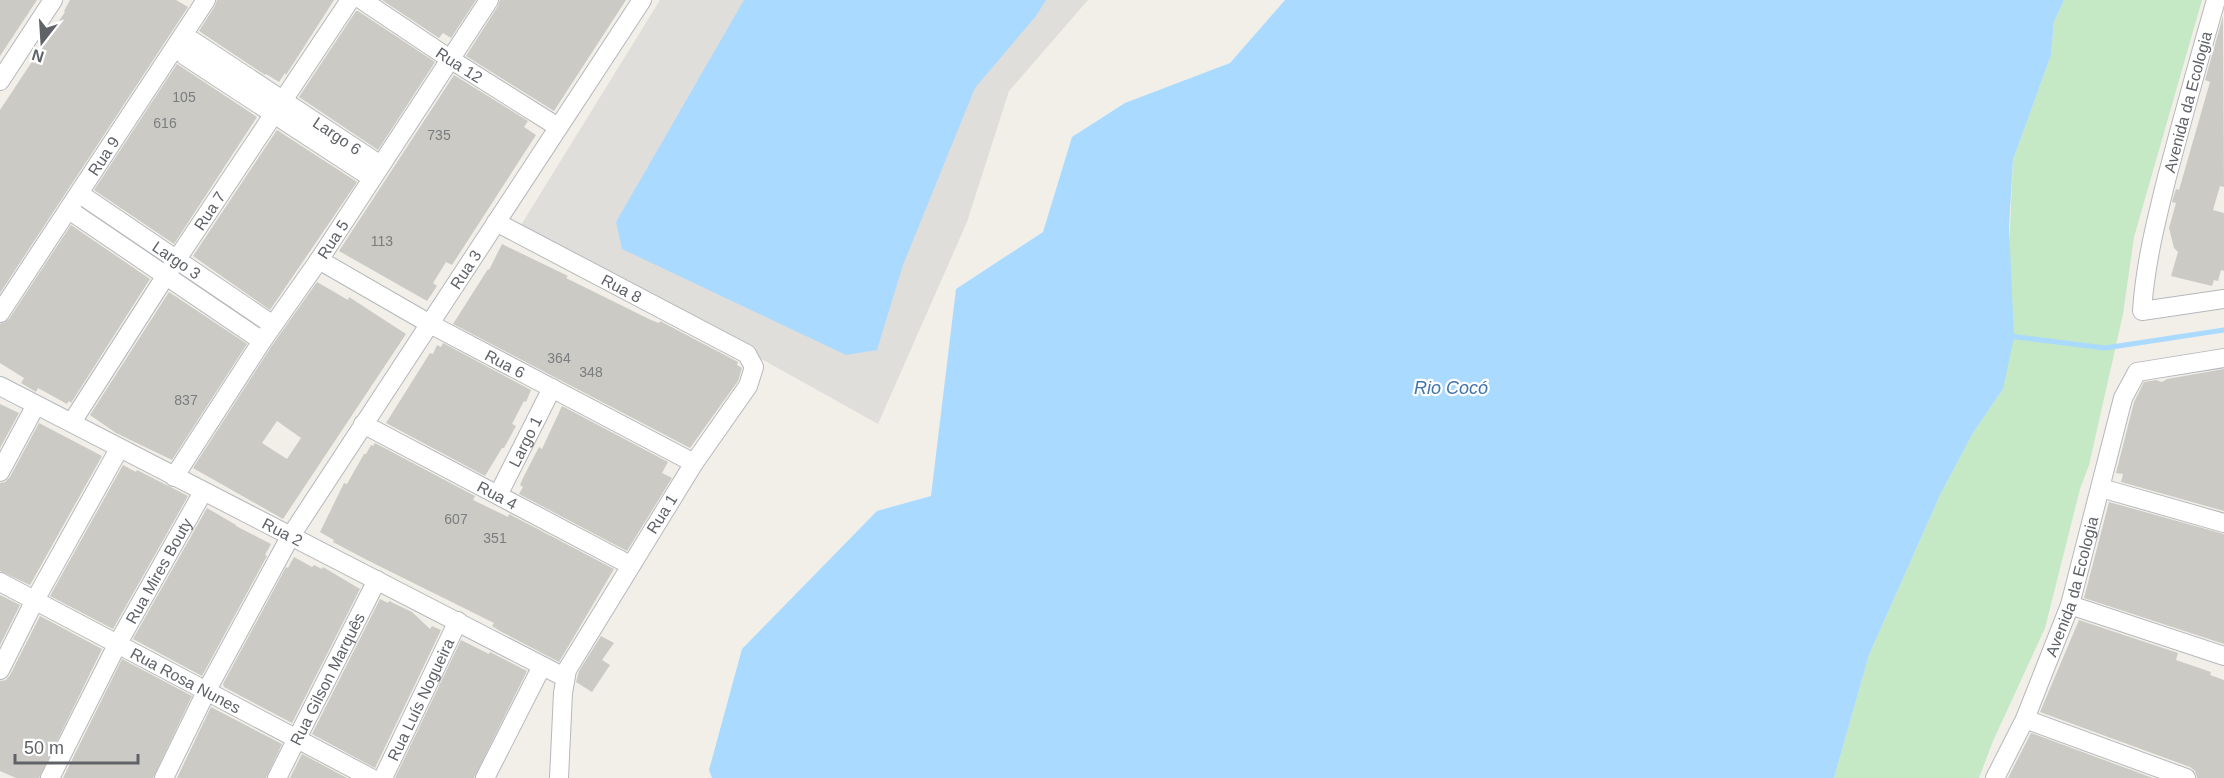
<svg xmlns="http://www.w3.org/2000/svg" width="2224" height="778" viewBox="0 0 2224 778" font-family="Arial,sans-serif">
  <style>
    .industrial { fill: #e0deda }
    .green { fill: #c5e8c5 }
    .water { fill: #aadaff }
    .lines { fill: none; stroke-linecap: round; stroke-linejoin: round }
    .stream { stroke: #aadaff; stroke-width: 5 }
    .building { fill: #cccac5; fill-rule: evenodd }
    .minor-casing { stroke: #b5b8bc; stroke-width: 20 }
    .minor { stroke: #fff; stroke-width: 18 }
    .labels { text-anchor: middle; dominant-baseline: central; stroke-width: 4.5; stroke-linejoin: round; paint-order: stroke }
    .number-label { font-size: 14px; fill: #7a7d7f }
    .street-label { font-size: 16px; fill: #5f6368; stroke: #fff }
    .water-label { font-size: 18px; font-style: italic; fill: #4174aa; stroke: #fff }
  </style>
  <rect width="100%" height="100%" fill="#f1efe8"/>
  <path class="industrial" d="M660 0H1088L1009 91 967 222 878 424 521 225Z"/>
  <path class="green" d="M2064 0H2202L2134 237 2123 314 2112 363 2089 465 2080 489 2045 628 1993 741 1979 778H1834L1869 655 1941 493 1973 433 2003 389 2013 160 2051 55 2054 22Z"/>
  <g class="water">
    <path d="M744 0H1046L1036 16 975 88 903 265 877 350 846 355 622 249 616 222Z"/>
    <path d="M1285 0H2064L2054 22 2051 55 2013 160 2009 227 2014 337 2003 389 1973 433 1941 493 1869 655 1834 778H712L709 770 742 649 877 511 931 496 956 289 1043 232 1072 137 1125 103 1230 63Z"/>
  </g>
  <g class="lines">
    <path class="stream" d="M2009 336 2105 348 2224 330"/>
  </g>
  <g class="building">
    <path d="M0 0H37L0 56Z"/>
    <path d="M70 0H176L188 7 0 293V110L65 12 64 11Z"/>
    <path d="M217 0H334L286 75 285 73 279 82 266 74 265 75 199 31 215 6Z"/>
    <path d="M382 0H476L451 38 443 33 439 38Z"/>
    <path d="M500 0H626L554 111 466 56 498 6Z"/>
    <path d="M356 11H358L435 62 378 150 299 97Z"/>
    <path d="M2223 16 2224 187 2220 186 2213 210 2224 213V271L2221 270 2218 281 2214 280 2212 286 2171 276 2178 252 2174 248 2169 228 2176 203 2172 202 2173 198 2176 189 2179 190 2210 82 2205 80Z"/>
    <path d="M177 64 257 117 174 244 94 190Z"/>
    <path d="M454 75 528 121 524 127 536 135 452 265 446 262 433 283 437 286 427 301 339 251Z"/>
    <path d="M277 130 357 182 270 310 193 256Z"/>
    <path d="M71 225 150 279 71 403 69 401 67 404 38 388 36 392 21 383 24 378 0 363V324L9 319Z"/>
    <path d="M502 244 568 276 566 278 651 320 659 323 660 321 738 362 737 365 742 368 738 381 690 448 453 324 488 269 489 270Z"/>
    <path d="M317 282 348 300 349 297 406 334 283 519 193 468 271 347ZM277 421 301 438 287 459 262 443Z"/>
    <path d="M169 292 247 344 172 460 116 433 90 415Z"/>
    <path d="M443 343 531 390 526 402 524 401 512 424 516 426 504 448H502L485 476 386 423 430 353 433 354 437 345 441 347Z"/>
    <path d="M2224 369V511L2121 482 2123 474 2116 473 2134 402 2144 382 2156 380 2162 382 2167 379Z"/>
    <path d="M0 404 19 413 0 448Z"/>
    <path d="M562 406 668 462 662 473 672 478 627 551 519 494 523 487 520 485 523 478 539 447 542 449Z"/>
    <path d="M39 423 102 456 30 585 0 571V483L5 482 10 477Z"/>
    <path d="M375 443 475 496 473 500 502 514 508 517 509 514 614 569 559 662 500 631 492 626 494 623 367 560 333 542 334 540 320 532 344 483 347 484 364 454H366L371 445 373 446Z"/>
    <path d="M123 465 136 472 137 470 188 496 113 629 50 596Z"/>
    <path d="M2109 502 2224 534V644L2084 598Z"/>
    <path d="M207 508 236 525V526L271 544 265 555 267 556 202 676 133 639Z"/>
    <path d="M294 557 312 567 314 565 322 569 323 567 360 589 292 723 224 687 223 684 286 567 288 568Z"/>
    <path d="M0 595 20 605 0 645Z"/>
    <path d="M380 599 388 603 389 601 412 612 430 629 432 626 441 630 375 768 312 734Z"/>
    <path d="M40 616 102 649 39 778H16L0 771V681L6 680 10 675Z"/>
    <path d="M2079 620 2178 653 2176 660 2211 672 2210 675 2224 680V778H2197L2195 771 2190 767 2040 712Z"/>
    <path d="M601 636 614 643 602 660 610 665 592 692 576 682 579 671Z"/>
    <path d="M461 640 489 654 490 652 527 671 474 778H395Z"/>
    <path d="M122 659 192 696 153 778H63Z"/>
    <path d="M211 707 282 744 266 778H177Z"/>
    <path d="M2031 733 2153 778H2008Z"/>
    <path d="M302 754 347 778H290Z"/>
  </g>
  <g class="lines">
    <defs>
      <g id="minor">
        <path id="s1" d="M362 0 450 59 558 127"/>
        <path d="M2216 0C2199 59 2183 117 2167 177 2156 221 2145 265 2142 311L2224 299"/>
        <path d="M193 41 373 160 375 171 364 173 185 56 179 42Z"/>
        <path d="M0 81 53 0"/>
        <path id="s2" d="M80 194 273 325"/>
        <path d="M69 210 262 341"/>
        <path id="s3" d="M496 222 747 354 754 367 748 386 694 463 567 670 563 693 559 778"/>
        <path id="s4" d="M319 260 430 324 694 463"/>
        <path id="s5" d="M0 313 206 0"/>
        <path id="s6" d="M0 386 564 677"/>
        <path id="s7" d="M72 422 165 277 350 0"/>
        <path id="s8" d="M363 424 630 565"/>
        <path d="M0 472 36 405"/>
        <path id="s9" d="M174 477 262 341 319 260 489 0"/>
        <path d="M2101 488 2224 523"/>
        <path id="s10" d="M498 495 552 388"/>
        <path id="s11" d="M0 582 371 778"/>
        <path d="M2070 605 2224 656"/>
        <path d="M0 670 35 600 119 449"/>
        <path d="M2025 719 2186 778"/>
        <path id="s12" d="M50 778 118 643 203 492"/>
        <path id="s13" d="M164 778 207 690 290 537 642 0"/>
        <path id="s14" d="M277 778 377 580"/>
        <path id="s15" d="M383 778 458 621"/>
        <path d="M485 778 542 666"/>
        <path id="s16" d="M1995 778 2025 719 2070 605 2123 398 2137 372 2224 358"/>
      </g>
    </defs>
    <use href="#minor" class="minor-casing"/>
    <use href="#minor" class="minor"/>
  </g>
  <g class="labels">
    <g class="number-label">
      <text x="184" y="97">105</text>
      <text x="165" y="123">616</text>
      <text x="439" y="135">735</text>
      <text x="382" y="241">113</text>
      <text x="559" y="358">364</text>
      <text x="591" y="372">348</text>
      <text x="186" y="400">837</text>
      <text x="456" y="519">607</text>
      <text x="495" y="538">351</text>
    </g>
    <g class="street-label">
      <text stroke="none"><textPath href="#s1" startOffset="117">Rua 12</textPath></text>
      <text transform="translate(2188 102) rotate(-75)">Avenida da Ecologia</text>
      <text transform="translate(337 136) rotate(34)">Largo 6</text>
      <text stroke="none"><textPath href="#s5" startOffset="188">Rua 9</textPath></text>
      <text stroke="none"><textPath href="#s7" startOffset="252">Rua 7</textPath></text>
      <text stroke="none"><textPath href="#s9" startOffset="286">Rua 5</textPath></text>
      <text stroke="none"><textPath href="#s2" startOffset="117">Largo 3</textPath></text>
      <text stroke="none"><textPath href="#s13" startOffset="592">Rua 3</textPath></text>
      <text stroke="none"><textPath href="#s3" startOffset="142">Rua 8</textPath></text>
      <text stroke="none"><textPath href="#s4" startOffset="213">Rua 6</textPath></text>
      <text stroke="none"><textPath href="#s10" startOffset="60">Largo 1</textPath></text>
      <text stroke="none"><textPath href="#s8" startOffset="152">Rua 4</textPath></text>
      <text transform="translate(662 514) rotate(-58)">Rua 1</text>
      <text stroke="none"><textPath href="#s6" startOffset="318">Rua 2</textPath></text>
      <text stroke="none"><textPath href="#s12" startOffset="234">Rua Mires Bouty</textPath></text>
      <text stroke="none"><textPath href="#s16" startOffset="207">Avenida da Ecologia</textPath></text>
      <text stroke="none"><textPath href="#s14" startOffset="111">Rua Gilson Marquês</textPath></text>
      <text stroke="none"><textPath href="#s11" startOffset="210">Rua Rosa Nunes</textPath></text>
      <text stroke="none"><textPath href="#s15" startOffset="87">Rua Luís Nogueira</textPath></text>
    </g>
    <g class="water-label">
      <text x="1451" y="388">Rio Cocó</text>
    </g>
  </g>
  <g transform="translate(42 42) rotate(197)" stroke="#ffffff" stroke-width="4.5" paint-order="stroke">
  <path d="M0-4.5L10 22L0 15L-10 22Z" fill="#5f6368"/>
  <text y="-9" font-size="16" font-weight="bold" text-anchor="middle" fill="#5f6368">N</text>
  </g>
  <path d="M15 754v9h123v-9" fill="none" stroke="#5f6368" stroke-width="3"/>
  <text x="24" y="754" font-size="18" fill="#5f6368" stroke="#ffffff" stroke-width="4.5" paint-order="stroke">50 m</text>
</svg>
